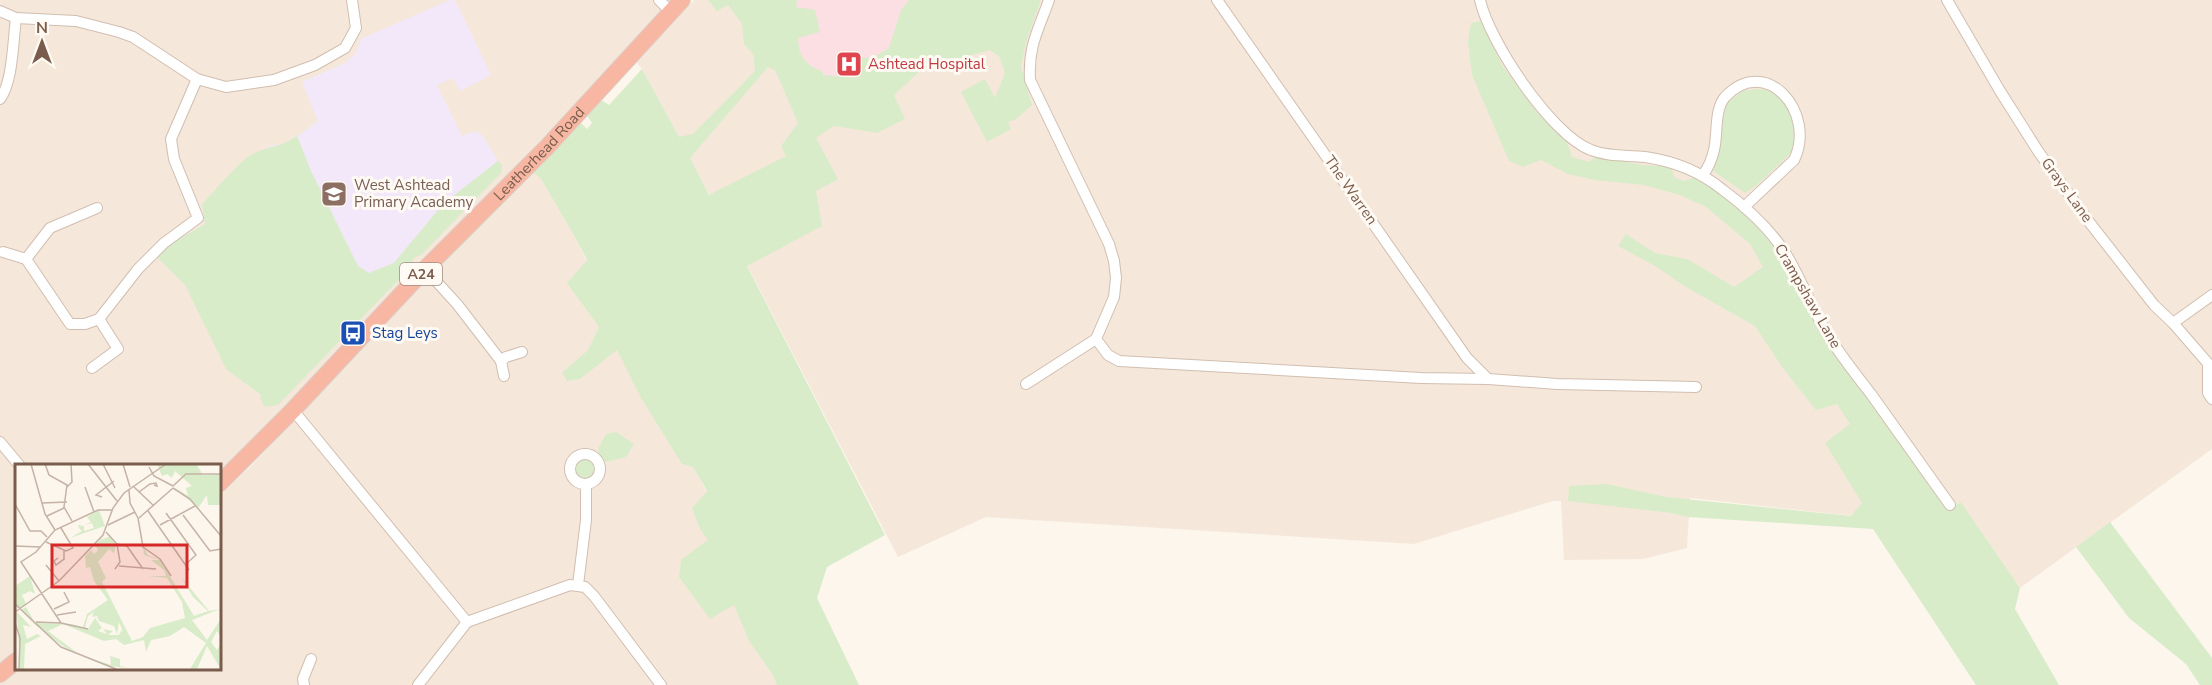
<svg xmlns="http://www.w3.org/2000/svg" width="2212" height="685" viewBox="0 0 2212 685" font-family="'Nunito Sans',sans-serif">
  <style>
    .residential { fill: #f5e8da }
    .education { fill: #f3e8fa }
    .medical { fill: #fbdfe3 }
    .green { fill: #d8ecc9; fill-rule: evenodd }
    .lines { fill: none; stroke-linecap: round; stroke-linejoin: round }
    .minor-casing { stroke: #d1beb0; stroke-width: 12 }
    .highway-casing { stroke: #dad1cd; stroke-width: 18 }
    .minor { stroke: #fff; stroke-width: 10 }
    .highway { stroke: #f7b7a3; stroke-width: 16 }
    .labels { text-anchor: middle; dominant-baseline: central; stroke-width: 6; stroke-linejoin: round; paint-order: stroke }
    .shield { fill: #fffaf3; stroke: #a28b7f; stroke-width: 1.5 }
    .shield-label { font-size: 14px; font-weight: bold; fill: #7a5c4d }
    .health-label { font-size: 15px; fill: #be3a42; stroke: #fffaf3; text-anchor: start }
    .street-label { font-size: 15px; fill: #7a5c4d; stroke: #fffaf3 }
    .education-label { font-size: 15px; fill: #785e54; stroke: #fffaf3; text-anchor: start }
    .transit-label { font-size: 15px; fill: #164399; stroke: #fffaf3; text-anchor: start }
    .inset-road { fill: none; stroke: #c5b3a7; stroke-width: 1.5 }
    .view { fill: #d62828; fill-opacity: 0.15; stroke: #d62828; stroke-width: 3 }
    .inset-edge { fill: none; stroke: #7a5c4d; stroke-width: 3 }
  </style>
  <rect width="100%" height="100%" fill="#fdf6ec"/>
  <g class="residential">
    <path d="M0 0H672L608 74 219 476V466H16V653L0 666Z"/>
    <path d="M694 0H2212V449L2020 588 1961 502 1925 524 1690 498 1687 548 1643 559 1564 560 1561 501H1553L1414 544 986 517 898 557 751 273 642 69 636 62Z"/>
    <path d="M533 171 541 179 576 239 620 330 810 685H0V681L17 669 219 668V496L252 465 423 282Z"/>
  </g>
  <path class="education" d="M450 0H455L491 75 460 91 453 78 437 85 462 136 476 131 483 136 498 161 444 203 394 263 369 273 169 245 205 224 202 204 248 157 273 145 287 144 318 121 302 82 345 63 356 53 361 39Z"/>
  <path class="medical" d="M744 0H1011L815 139Z"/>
  <g class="green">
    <path d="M708 0H797L796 7 815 10 820 32 798 38C799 58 805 64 823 72V75L855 78 857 59 874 57 889 48 901 10 909 0H1041L1026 42 1021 66 1032 105 1015 120 1008 122 1011 129 987 142 961 92 985 79 995 98 1005 73 999 56 989 50 953 61 932 60 894 95 905 119 877 133 834 126 816 138 838 179 816 191 822 226 747 266 885 535 827 567 817 598 859 685H777L773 675 749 641 734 605 710 619 679 577 681 560 708 540 700 529 692 508 707 491 693 467 682 464 641 398 617 350 580 379 567 381 562 373 588 350 599 327 567 283 587 260 576 239 541 179 533 172 577 123H581L587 129 592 123 586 114 600 99 609 105 642 69 679 137 693 134 755 71 753 54 744 44 742 24 728 5 717 11ZM768 67 775 70 798 123 781 146 786 156 709 195 690 158Z"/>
    <path d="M1481 21 1502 65 1537 113 1567 142 1572 157 1589 162 1596 156 1642 165 1671 166 1674 177 1684 181 1696 177 1744 212 1773 243 1863 391 1948 510 1961 502 2020 588 2015 609 2059 685H1976L1873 529 1688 517 1671 513 1568 501 1569 486 1607 484 1666 497 1851 516 1862 503 1825 443 1850 424 1837 404 1816 410 1782 367 1755 326 1686 287 1655 266 1618 246 1626 234 1655 253 1687 259 1734 287 1763 267 1750 244 1706 207 1680 195 1643 185 1595 180 1568 174 1541 160 1523 167 1509 161 1472 75 1468 42 1471 23Z"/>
    <path d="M1756 89 1774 90 1793 111 1795 134 1794 150 1757 185 1745 193 1713 171 1718 155 1726 104 1742 91Z"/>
    <path d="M297 136 311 171 358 266 369 273 394 263 444 203 498 161 502 165 501 173 421 255C414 257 412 259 411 267L278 405 265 407 260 398 261 395 226 369 185 285 157 257 169 245 205 224 202 204C215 191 235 166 249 156 265 146 283 147 297 136Z"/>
    <path d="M616 432 634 444 626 457 606 462 600 458 598 449 606 434Z"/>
    <circle cx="585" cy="469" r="10"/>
    <path d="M2110 522 2212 658V685H2200L2186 664 2129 618 2076 547Z"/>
  </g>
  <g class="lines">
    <defs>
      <g id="minor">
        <path d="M659 0 671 12"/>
        <path d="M1217 0 1467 358 1488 379"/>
        <path d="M1480 0C1489 41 1551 135 1591 150 1608 157 1627 155 1645 157 1673 161 1701 172 1723 190 1746 207 1768 227 1784 251 1801 277 1811 308 1828 335 1841 356 1856 375 1871 394 1897 431 1924 468 1950 505"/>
        <path d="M1947 0 2000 91 2038 151 2086 218 2154 305 2173 323 2212 368"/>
        <path d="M0 11 16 18 76 21 119 32 133 37 197 79 226 87 274 80 315 65 345 48 356 28 352 0"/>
        <path d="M0 99C13 82 13 40 16 18"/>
        <path d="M1703 175C1708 168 1712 159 1714 150 1718 134 1714 110 1725 97 1766 53 1817 113 1794 160L1744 207"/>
        <path d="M97 208 50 228 26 259 70 324H85L99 319 138 269 164 243 198 218 174 159 171 139 197 79"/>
        <path d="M3 252 26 259"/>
        <path d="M425 269 457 304 501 361"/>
        <path d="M2173 323 2212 295"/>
        <path d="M1096 339 1108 355 1119 361 1421 378 1488 379 1557 384 1696 387"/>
        <path d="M2208 364V393L2212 399"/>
        <path d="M92 368 118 349 99 319"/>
        <path d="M504 376 501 361 506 357 522 352"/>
        <path d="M1026 384 1096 339 1114 297 1116 278 1114 261 1109 244 1030 80C1028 46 1038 31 1049 0"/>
        <path d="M293 410 467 622"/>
        <path d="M0 442 20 466"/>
        <circle cx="585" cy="469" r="15"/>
        <path d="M578 585 586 520V484"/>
        <path d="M304 685 303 679 311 659"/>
        <path d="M418 685 467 622 570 585 585 587 594 596 661 685"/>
      </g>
      <g id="highway">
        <path id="s1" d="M219 484 293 410 425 269 547 147 682 0"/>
        <path d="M0 674 16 661"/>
      </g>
    </defs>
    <use href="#minor" class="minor-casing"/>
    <use href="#highway" class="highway-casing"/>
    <use href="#minor" class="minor"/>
    <use href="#highway" class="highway"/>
  </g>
  <defs>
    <symbol id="hospital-square" viewBox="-11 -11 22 22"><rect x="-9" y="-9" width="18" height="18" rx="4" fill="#e0444e" stroke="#fffaf3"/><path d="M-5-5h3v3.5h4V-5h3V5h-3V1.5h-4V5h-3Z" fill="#fff"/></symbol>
    <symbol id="school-square" viewBox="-11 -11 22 22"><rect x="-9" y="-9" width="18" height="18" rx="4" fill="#8d6e63" stroke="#fffaf3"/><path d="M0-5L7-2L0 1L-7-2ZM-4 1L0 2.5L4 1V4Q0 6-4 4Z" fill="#fff"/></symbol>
    <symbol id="bus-square" viewBox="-11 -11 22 22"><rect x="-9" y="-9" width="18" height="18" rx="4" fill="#1a4fb4" stroke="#fffaf3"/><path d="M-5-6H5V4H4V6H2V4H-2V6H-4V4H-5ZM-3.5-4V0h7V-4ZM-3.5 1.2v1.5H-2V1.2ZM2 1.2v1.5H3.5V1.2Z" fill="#fff"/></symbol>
  </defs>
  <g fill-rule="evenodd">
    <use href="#hospital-square" x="834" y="49" width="30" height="30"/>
    <use href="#school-square" x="319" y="179" width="30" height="30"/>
    <use href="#bus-square" x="338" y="318" width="30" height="30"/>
  </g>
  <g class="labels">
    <rect class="shield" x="400" y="263" width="42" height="22" rx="4.5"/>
    <g class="shield-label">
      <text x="421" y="274">A24</text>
    </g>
    <g class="health-label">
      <text x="868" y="64">Ashtead Hospital</text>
    </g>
    <g class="street-label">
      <text stroke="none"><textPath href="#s1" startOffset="460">Leatherhead Road</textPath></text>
      <text transform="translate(1351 190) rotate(55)">The Warren</text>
      <text transform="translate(2067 190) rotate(54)">Grays Lane</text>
      <text transform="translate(1808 296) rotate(60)">Crampshaw Lane</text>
    </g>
    <g class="education-label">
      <text x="354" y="185">West Ashtead<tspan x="354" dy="17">Primary Academy</tspan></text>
    </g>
    <g class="transit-label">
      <text x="372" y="333">Stag Leys</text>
    </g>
  </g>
  <g transform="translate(15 464)">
    <rect width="206" height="206" fill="#fdf6ec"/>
    <path d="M142 0H181L188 11 205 10V41H193L192 31 183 44 160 24 173 32 171 24 177 22 160 7 157 14 152 10 147 12ZM84 46 90 62 55 74 67 67 64 64 63 61 69 62V67L79 64 77 59 70 61 76 58 72 53ZM91 70 86 76 95 72 101 81 99 89 94 85 83 98 91 114 87 118 117 177 128 173 135 164 170 154 167 138 152 114 133 112H151L149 106 136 96H144L129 91 128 83 133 91 145 96 179 152 193 147 178 133 166 113 194 147 205 145 177 156 192 176 205 156V172L202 167 196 178 202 186 205 181V204L192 182 182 205H175L191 179 169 163 155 172 136 176 131 188 129 176 109 181 101 175 89 177 48 160 33 167 65 191 96 201 95 192 105 195V202L113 204 92 202 67 192 48 182 19 160 6 146 11 143 20 159 56 160 68 163 72 150 93 136 79 117 75 103 71 104 70 92 76 86 79 90 83 86 80 81ZM79 148 77 153 82 152 84 157 99 162 102 170 104 158 107 165 106 171V166L104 171H93L98 167 88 165 92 170 83 167 87 164 80 154 73 165 70 164 73 152ZM15 112 20 130 15 127 7 131 11 140 5 145 0 139V122ZM2 148 16 163 8 161 12 175 22 170 26 172 10 180 9 205H5Z" fill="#d8ecc9" fill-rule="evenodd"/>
    <path class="inset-road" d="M16 0 30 50 40 66M30 0 34 11 52 21 49 43 57 57M73 0 102 37M88 0 100 24M108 0 115 23M134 3 139 12 158 22M158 22 171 10H206M52 23 57 18 56 0M70 23 79 48M119 23 139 42M158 24 175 35 206 72M114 26 115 39 123 54M124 28 135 20 141 19 142 22 139 21M87 33 81 31 99 17M27 39 52 38M0 40 15 67H26L32 73M133 47 174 106M151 49 181 91 170 101M168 51 195 87 206 85M32 52 49 44M123 54 128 83 145 95 156 112M124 54 158 24M93 61 120 48M145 61 180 42M91 68 102 80 105 98 100 105M31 78 51 87 58 84 46 64M102 80 112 82 128 105M0 82 25 83M43 94 39 97 41 101 49 95V86M31 101 44 117M104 102 141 105M0 140 46 183 101 205M39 145 54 138 49 128M0 148 44 117 88 71 98 44 109 29 151 0M42 151 61 148M21 158 46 159M0 159 5 174 4 205M73 165 46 159 6 98 21 88 40 66 83 46H97"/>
    <path class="view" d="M37 81H172V123H37Z"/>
    <rect width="206" height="206" class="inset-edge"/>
  </g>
  <g transform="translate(42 42)" stroke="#fffaf3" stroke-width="4.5" paint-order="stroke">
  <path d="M0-4.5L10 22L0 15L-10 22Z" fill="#7a5c4d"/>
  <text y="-9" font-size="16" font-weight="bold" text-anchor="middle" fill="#7a5c4d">N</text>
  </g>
</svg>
